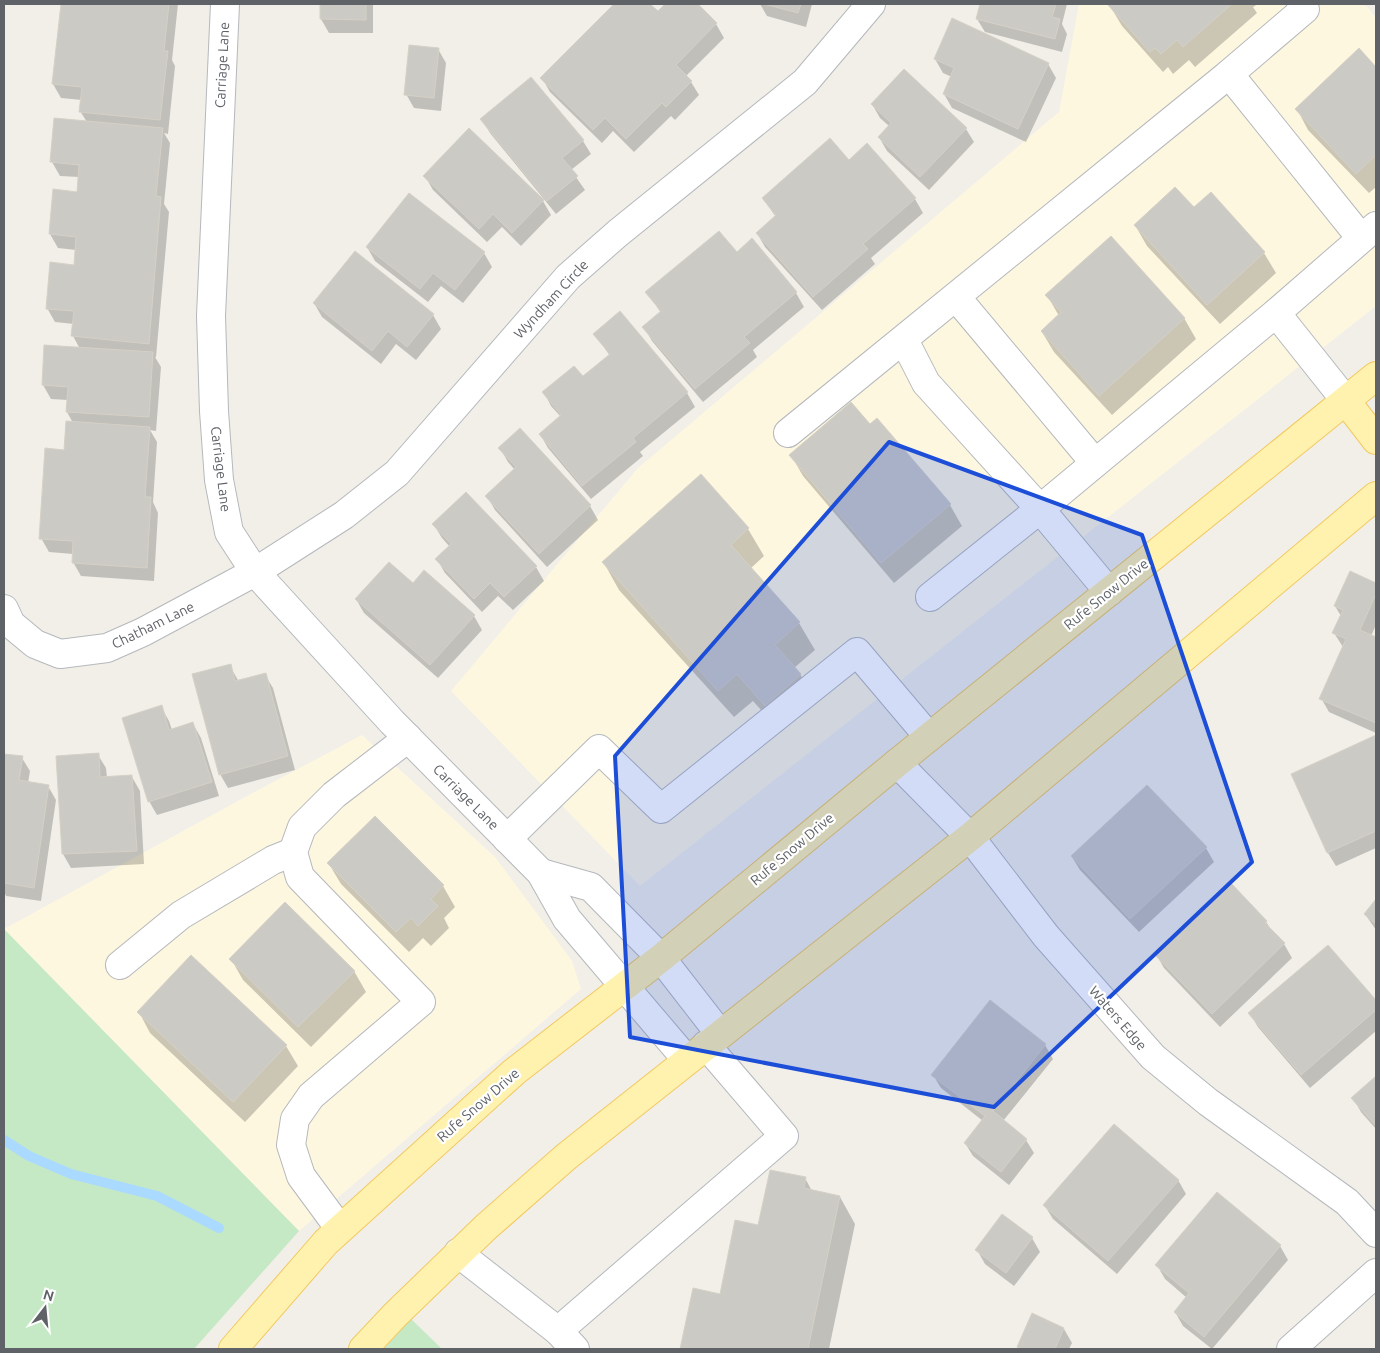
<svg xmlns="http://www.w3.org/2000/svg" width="1380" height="1353" viewBox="0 0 1380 1353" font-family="Ubuntu,sans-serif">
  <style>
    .commercial { fill: #fef7e0 }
    .green { fill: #c5e8c5 }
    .shadow { fill: #0003 }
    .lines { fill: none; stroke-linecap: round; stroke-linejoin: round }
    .stream { stroke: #aadaff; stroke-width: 10 }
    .building { fill: #cccac5; stroke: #d6d1c6 }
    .minor-casing { stroke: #b5b8bc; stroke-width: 30 }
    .major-casing { stroke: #f2c960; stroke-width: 30 }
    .minor { stroke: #fff; stroke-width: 28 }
    .major { stroke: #fff2af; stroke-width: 28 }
    .marked { fill: #1d4ed8; fill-opacity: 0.2; stroke: #1d4ed8; stroke-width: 4; stroke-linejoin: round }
    .labels { text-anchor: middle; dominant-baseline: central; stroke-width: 4.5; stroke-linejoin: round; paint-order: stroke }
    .street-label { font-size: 14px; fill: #5f6368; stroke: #fff }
  </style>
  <rect width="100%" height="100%" fill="#f1efe8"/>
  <g class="commercial">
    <path d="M1079 4H1365L1376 18V306L640 886 451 691 638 468 1059 112Z"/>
    <path d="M362 735 495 857 572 961 581 989 299 1231 4 929 247 796Z"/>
  </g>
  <g class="green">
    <path d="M4 929 299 1231 194 1349H4Z"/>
    <path d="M411 1319 442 1349H384Z"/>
  </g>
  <g class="shadow">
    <path d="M62 4H178L172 60 175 66 168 134 164 133 170 143 164 204 169 212 156 357H155L161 367 156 431 150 430 157 442 153 502 158 513 154 581 81 576 73 562V554L49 552 41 538 73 423 67 412 68 400 51 399 43 385 80 349 73 336 74 324 55 322 47 308 75 266 76 250 58 248 50 234 54 191 78 193 79 177 60 176 52 162 87 122 80 111 82 100 61 98 53 84Z"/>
    <path d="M321 4H373V33H329L321 19Z"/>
    <path d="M615 4H649L658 13 667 4H696L716 24 724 38 686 76 691 82 699 95 675 120 671 116 634 152 613 131 602 143 550 92 542 78Z"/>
    <path d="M760 4H812L806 27 767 16Z"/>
    <path d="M981 4H1067L1062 24 1067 34 1062 52 985 32 977 19Z"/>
    <path d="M1112 4H1258L1253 7 1257 13 1195 67 1189 60 1173 74 1168 67 1163 72 1122 26 1110 6Z"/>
    <path d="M438 49 446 63 441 111 414 108 406 94Z"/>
    <path d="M1359 50 1376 68V187L1369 193 1308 130 1297 109Z"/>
    <path d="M935 59 1048 64 1056 78 1026 142 952 108 944 94 952 77 943 73Z"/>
    <path d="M872 104 966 129 974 142 929 190 887 151 879 137 889 126 880 118Z"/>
    <path d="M482 120 583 141 591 154 571 170 585 190 556 214 490 133Z"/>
    <path d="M469 130 543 201 551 215 521 246 502 227 487 242 433 190 425 176Z"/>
    <path d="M849 161 915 199 923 213 871 258 875 264 822 310 765 247 757 233 776 217 763 199Z"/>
    <path d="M409 194 484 253 492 267 463 303 441 286 428 302 375 261 367 247Z"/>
    <path d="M1211 194 1264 253 1276 273 1220 324 1147 246 1135 225 1194 209Z"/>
    <path d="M752 240 796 293 804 307 753 350 757 357 703 402 652 341 644 327 661 313 647 292 736 253Z"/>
    <path d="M1047 295 1184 318 1196 339 1112 415 1054 352 1042 332 1059 316Z"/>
    <path d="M314 303 433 315 441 329 416 360 396 344 381 364 322 317Z"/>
    <path d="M620 313 687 393 695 407 640 452 643 456 591 499 548 448 540 434 561 417 551 406 544 392 583 378 610 356 595 334Z"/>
    <path d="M870 426 950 505 962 526 894 583 803 476 791 455Z"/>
    <path d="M520 430 590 506 598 520 547 567 495 510 487 496 515 470 508 462 500 448Z"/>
    <path d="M701 476 748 529 764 556 750 569 799 623 815 650 794 668 800 674 815 701 781 732 753 701 734 717 619 590 604 563Z"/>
    <path d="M466 494 536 567 544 581 513 610 498 596 482 612 445 573 437 559 450 547 442 538 434 525Z"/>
    <path d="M1350 572 1376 584V625L1371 636 1376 639V733L1329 712 1321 698 1343 647 1334 633 1341 616 1335 606Z"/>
    <path d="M413 584 474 616 482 630 438 678 364 613 356 599Z"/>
    <path d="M230 666 239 682 265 675 273 688 295 770 228 788 220 774Z"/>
    <path d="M161 707 169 721 172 730 193 724 201 738 219 796 157 815 149 801Z"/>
    <path d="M1376 737V848L1336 866 1328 853 1292 775Z"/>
    <path d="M4 755 22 758 30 771 28 783 48 786 56 800 41 901 6 896 4 891Z"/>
    <path d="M98 755 106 768 107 778 132 777 140 791 144 864 71 868 63 854 58 757Z"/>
    <path d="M375 818 443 886 455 907 444 918 449 928 431 946 423 938 409 952 341 884 329 864Z"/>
    <path d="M1206 848 1214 862 1139 932 1080 870 1072 857Z"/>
    <path d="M1376 901V930L1365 914Z"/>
    <path d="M1266 922 1273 932 1284 944 1292 958 1220 1027 1164 968 1156 954Z"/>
    <path d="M1328 947 1376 1002V1031L1310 1088 1258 1027 1250 1014Z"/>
    <path d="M231 959 354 971 366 992 311 1047 243 980Z"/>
    <path d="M139 1012 286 1046 298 1066 245 1122 150 1033Z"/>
    <path d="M1045 1045 1053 1059 1003 1121 1026 1140 1034 1153 1009 1185 973 1156 965 1143 983 1121 941 1088 933 1075Z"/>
    <path d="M1376 1078V1129L1361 1112 1353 1098Z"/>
    <path d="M805 1178 812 1191 840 1197 855 1224 829 1349H681L694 1290 721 1295 759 1227Z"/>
    <path d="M1178 1180 1186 1194 1117 1274 1053 1219 1045 1206Z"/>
    <path d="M1217 1194 1280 1246 1288 1260 1212 1349 1183 1326 1175 1312 1187 1298 1165 1279 1157 1265Z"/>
    <path d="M1032 1238 1040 1252 1014 1286 985 1264 977 1250Z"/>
    <path d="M1033 1315 1064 1329 1072 1343 1069 1349H1019L1018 1347Z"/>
  </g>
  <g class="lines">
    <path class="stream" d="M4 1140 29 1156 71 1174 157 1196 219 1228"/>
  </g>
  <g class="building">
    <path d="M61 4H169L164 51H168L160 120 79 112 82 87 52 84Z"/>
    <path d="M320 4H366V20L320 19Z"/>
    <path d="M614 4H650L658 11 665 4H698L717 23 676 65 692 81 666 107 662 103 626 139 605 118 593 130 540 78Z"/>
    <path d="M764 4H801L798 13Z"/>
    <path d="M980 4H1056L1052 17 1060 19 1055 39 976 19Z"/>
    <path d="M1110 4H1232L1183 47 1177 40 1161 54 1155 48 1150 52 1108 5Z"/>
    <path d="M952 18 1049 63 1018 129 943 94 954 68 934 59Z"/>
    <path d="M409 45 439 48 434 98 404 95Z"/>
    <path d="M1359 48 1376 67V155L1356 174 1295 109Z"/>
    <path d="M904 69 967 128 920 177 878 137 891 123 871 104Z"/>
    <path d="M531 77 584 140 562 158 578 176 547 201 480 119Z"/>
    <path d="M54 118 163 128 156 196 161 197 149 344 71 336 74 311 46 309 50 262 74 265 76 237 49 234 53 189 77 192 79 165 50 162Z"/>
    <path d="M469 128 544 200 512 233 493 214 479 229 423 176Z"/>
    <path d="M830 138 849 160 867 143 916 198 863 244 868 249 813 297 756 233 776 215 762 198Z"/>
    <path d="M1175 187 1194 207 1211 192 1265 252 1207 305 1134 225Z"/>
    <path d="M409 193 485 252 455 290 433 273 420 289 366 247Z"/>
    <path d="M719 231 737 252 752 238 797 292 744 337 750 343 695 389 642 327 661 311 645 292Z"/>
    <path d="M1111 236 1185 318 1099 396 1041 331 1061 312 1045 295Z"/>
    <path d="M355 251 434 314 407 347 388 331 372 351 313 303Z"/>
    <path d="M620 311 688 392 633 438 636 442 582 486 539 434 561 415 542 392 574 366 583 376 610 354 593 334Z"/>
    <path d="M44 345 153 352 149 417 66 412 68 387 42 385Z"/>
    <path d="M851 402 870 424 877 418 951 504 881 563 789 455Z"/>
    <path d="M66 421 150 427 145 497H151L147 568 72 563 73 541 39 539 45 448 64 450Z"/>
    <path d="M520 428 591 505 539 554 485 496 516 467 498 448Z"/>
    <path d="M701 474 749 528 731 545 800 622 775 645 801 674 765 706 737 674 718 691 602 562Z"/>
    <path d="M466 492 537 566 504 597 490 583 474 599 435 559 451 544 432 524Z"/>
    <path d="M389 562 413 583 424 570 475 615 430 665 355 599Z"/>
    <path d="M1350 571 1376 583V594L1360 630 1376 637V723L1319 699 1346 639 1332 633 1343 610 1334 606Z"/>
    <path d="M231 664 235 681 266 673 288 756 219 775 192 674Z"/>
    <path d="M162 705 169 730 193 722 212 782 148 802 122 718Z"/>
    <path d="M1376 735V831L1327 853 1291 774Z"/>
    <path d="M99 753 100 777 132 775 137 851 62 854 56 756Z"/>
    <path d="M4 754 23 756 19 780 49 785 34 888 4 883Z"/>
    <path d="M1147 785 1207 847 1130 919 1071 856Z"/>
    <path d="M375 816 444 885 431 899 438 906 418 926 411 918 396 932 327 863Z"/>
    <path d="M1230 882 1267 921 1265 923 1285 943 1212 1014 1154 954Z"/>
    <path d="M1376 899V924L1364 914Z"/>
    <path d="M285 902 355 971 298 1027 229 959Z"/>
    <path d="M1328 945 1376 1000V1010L1301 1075 1248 1013Z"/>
    <path d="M191 955 287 1045 233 1102 137 1012Z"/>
    <path d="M990 1000 1046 1044 993 1111 1027 1139 1001 1172 964 1143 985 1116 931 1075Z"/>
    <path d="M1376 1076V1126L1351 1098Z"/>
    <path d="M1114 1124 1179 1180 1108 1261 1043 1205Z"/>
    <path d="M770 1170 806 1177 804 1188 840 1196 808 1349H680L693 1288 720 1294 735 1220 758 1225Z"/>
    <path d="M1217 1192 1281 1245 1204 1337 1174 1312 1189 1293 1155 1265Z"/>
    <path d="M1002 1214 1033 1237 1006 1273 975 1250Z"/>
    <path d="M1032 1313 1064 1328 1055 1349H1021L1017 1347Z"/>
  </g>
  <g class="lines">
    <defs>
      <g id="minor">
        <path d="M225 4 211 316 214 411 219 480 229 532 255 572 392 722 541 873 567 919 687 1060"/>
        <path d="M1301 4 1305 9 1229 74 1361 238"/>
        <path d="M956 297 1095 463"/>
        <path d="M1276 313 1376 226"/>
        <path d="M904 340 926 383 1040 509 930 597"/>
        <path d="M788 433 1229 74"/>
        <path d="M1109 592 1040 509 1276 313 1346 401"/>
        <path d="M4 609 11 624 35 644 60 654 107 648 143 632 255 572 344 515 397 473 568 277 618 233 805 82 871 4"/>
        <path d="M897 763 970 837 1046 936 1153 1057 1208 1102 1347 1202 1376 1233"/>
        <path d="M507 839 599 749 661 809 857 652 929 737"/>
        <path d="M541 873 591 887 661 958 720 1034"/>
        <path d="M120 965 181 915 273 860 293 852"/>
        <path d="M340 1229 301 1176 291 1145 295 1119 311 1096 421 1002 300 877 293 852 302 827 334 795 408 738"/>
        <path d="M458 1253 558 1331 575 1349"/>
        <path d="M558 1331 784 1136 706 1045"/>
        <path d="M1291 1349 1376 1273"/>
      </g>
      <g id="major">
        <path d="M1346 401 1376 440"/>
        <path d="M233 1349 326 1242 514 1072 661 958 897 763 1376 376"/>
        <path d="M363 1349 395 1315 486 1227 567 1156 970 837 1376 496"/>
      </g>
    </defs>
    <use href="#minor" class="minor-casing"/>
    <use href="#major" class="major-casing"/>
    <use href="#minor" class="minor"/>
    <use href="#major" class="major"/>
  </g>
  <path class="marked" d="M889 442 1142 535 1252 862 994 1107 630 1037 615 756Z"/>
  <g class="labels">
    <g class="street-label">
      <text transform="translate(222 65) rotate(-87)">Carriage Lane</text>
      <text transform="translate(551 299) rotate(-47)">Wyndham Circle</text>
      <text transform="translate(221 469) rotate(83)">Carriage Lane</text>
      <text transform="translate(1106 594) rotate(-39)">Rufe Snow Drive</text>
      <text transform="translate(153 625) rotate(-26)">Chatham Lane</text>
      <text transform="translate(466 797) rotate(45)">Carriage Lane</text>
      <text transform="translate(792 849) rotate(-40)">Rufe Snow Drive</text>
      <text transform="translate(1118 1018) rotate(49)">Waters Edge</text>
      <text transform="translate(478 1105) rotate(-41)">Rufe Snow Drive</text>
    </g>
  </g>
  <rect width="1380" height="1353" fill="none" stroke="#5f6368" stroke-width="10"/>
  <g transform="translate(45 1308) rotate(16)" stroke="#ffffff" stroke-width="4" paint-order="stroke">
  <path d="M0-4L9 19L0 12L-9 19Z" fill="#5f6368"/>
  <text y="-8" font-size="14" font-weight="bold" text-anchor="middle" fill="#5f6368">N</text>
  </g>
</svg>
